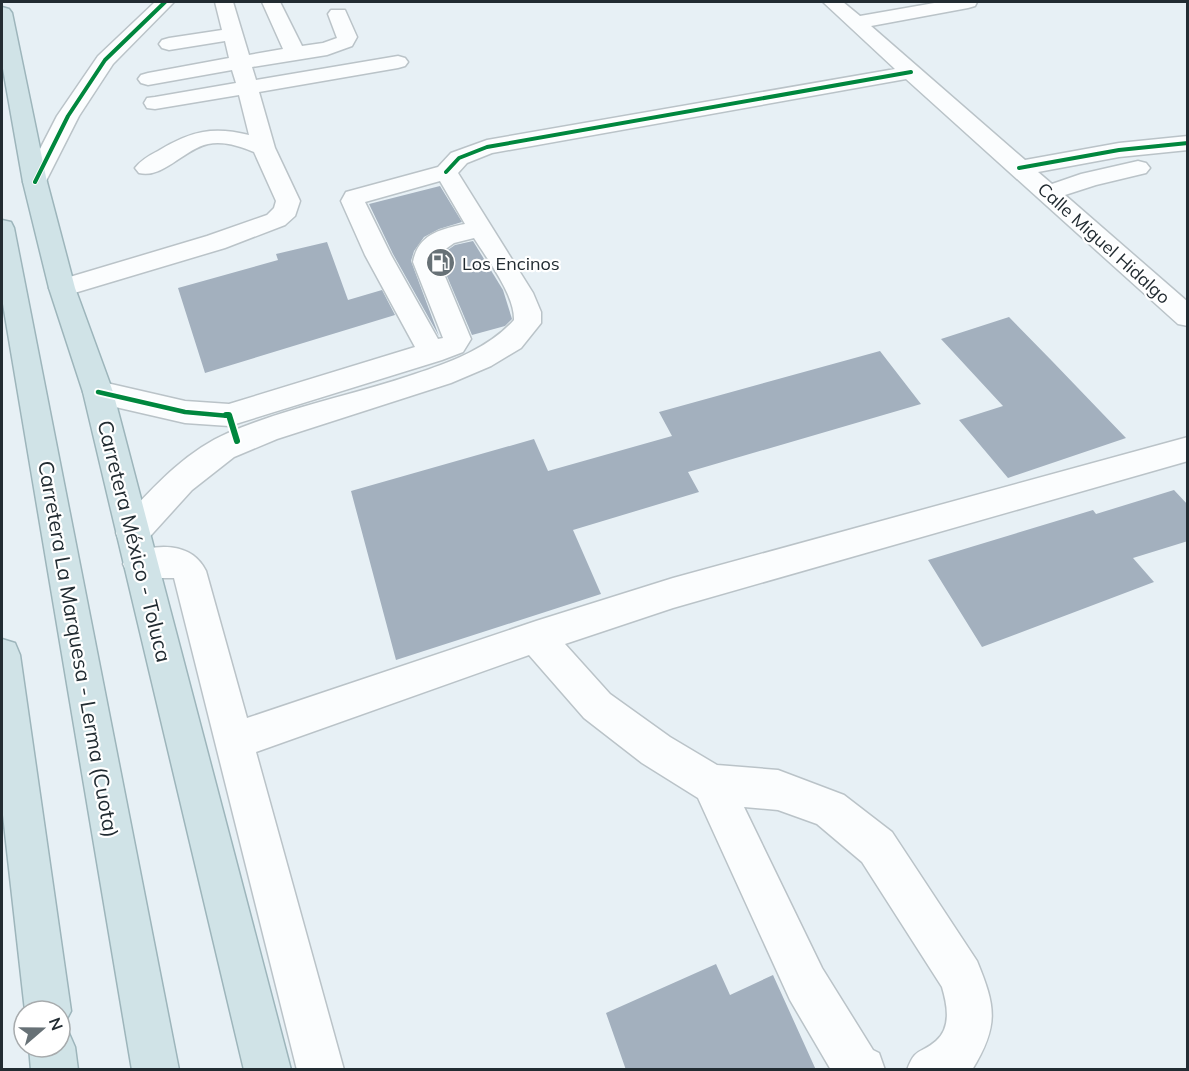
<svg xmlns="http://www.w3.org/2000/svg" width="1189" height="1071" viewBox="0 0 1189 1071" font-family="Mulish,sans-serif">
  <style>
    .building { fill: #a3b0be }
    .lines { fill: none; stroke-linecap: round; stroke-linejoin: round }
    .minor-casing { stroke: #bac3c8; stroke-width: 3 }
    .highway-casing { stroke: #9db5bb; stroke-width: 3 }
    .minor { fill: #fbfdfe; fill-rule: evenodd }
    .highway { fill: #d0e3e7; fill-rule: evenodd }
    .cycleway-far2-casing { stroke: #fff; stroke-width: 6 }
    .cycleway-far1-casing { stroke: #fff; stroke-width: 8 }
    .cycleway-casing { stroke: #fff; stroke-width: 10 }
    .cycleway-far2 { stroke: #00873e; stroke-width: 4 }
    .cycleway-far1 { stroke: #00873e; stroke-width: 4.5 }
    .cycleway { stroke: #00873e; stroke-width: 6 }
    .labels { text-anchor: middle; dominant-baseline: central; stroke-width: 4.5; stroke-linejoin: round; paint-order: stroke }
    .far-street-label { font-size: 18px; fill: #222c32; stroke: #fff }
    .far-poi-label { font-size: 18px; fill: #222c32; stroke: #fff; text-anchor: start }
    .street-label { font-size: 21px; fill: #222c32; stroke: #fff }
  </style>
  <rect width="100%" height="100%" fill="#e7f0f5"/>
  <g class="building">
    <path d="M440 186 462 222 439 229 424 237 414 251 411 261 439 336 393 254 369 204Z"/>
    <path d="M473 241 503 290 512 319 505 326 472 335 441 262 442 254 455 245Z"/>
    <path d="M327 242 348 300 382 290 395 315 205 373 178 288 278 260 276 254Z"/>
    <path d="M1009 317 1052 361 1126 438 1008 478 959 420 1003 406 941 339Z"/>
    <path d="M880 351 921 404 688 472 699 492 573 530 601 594 396 660 351 491 534 439 548 471 672 436 659 412Z"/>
    <path d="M1174 490 1188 505V541L1133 558 1154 582 982 647 928 560 1093 510 1096 514Z"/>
    <path d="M716 964 730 995 773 975 816 1070H626L606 1013Z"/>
  </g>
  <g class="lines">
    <defs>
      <g id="minor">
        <path d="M155 2H174L113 64 79 116 43 187 35 189 27 187 23 182 57 116 98 56Z"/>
        <path d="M215 2H233L249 55 283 49 262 2H280L302 46 323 43 337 38 328 14 331 10H345L357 37 352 46 327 55 252 67 256 80 398 56 405 58 408 62 405 66 398 68 259 92 275 148 300 201 295 216 285 225 225 248 71 294 62 297 53 294 49 288 53 282 207 236 267 215 274 208 276 201 254 152C239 146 224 141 208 144 184 149 163 179 139 173L135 168C141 160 150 155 158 151 190 131 213 126 249 135L239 95 155 109 147 108 144 103 147 98 155 97 236 83 232 70 148 85 141 83 138 79 141 75 148 73 229 58 225 41 169 50 162 48 159 44 162 40 169 38 222 30Z"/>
        <path d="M823 2H843L860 16 940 2H977L975 6 968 8 871 26 1025 160 1119 143 1188 136V150L1119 157 1038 172 1052 184 1081 174 1138 161 1146 163 1150 168 1146 173 1096 185 1065 195 1188 302V326L1178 324 906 79 492 153 467 163 458 173 533 293 541 312V323L521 348 491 366 451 383 277 439 234 457 192 490 144 543 132 547 120 543 116 533 120 523C152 489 184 452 228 433 288 407 354 395 415 374 451 362 489 348 514 320 515 295 487 259 474 238L454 243 440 253 439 262 471 339 463 352 442 360 229 426 185 423 98 403 88 400 83 392 88 384 98 381 185 401 229 404 415 347 365 255 341 201 346 192 438 167 451 153 487 140 895 69ZM440 181 465 224C441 229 418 234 413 262L443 338 438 339 391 255 365 202Z"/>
        <path d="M1188 437V461L673 608 565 644 610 694 670 737 717 765 778 770 844 795 892 832 977 961C996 1007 999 1026 972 1070H907C916 1046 920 1055 936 1041 952 1027 947 1004 942 987L862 862 817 824 778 810 744 807 822 968 873 1050 879 1053 885 1070H831L790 1000 698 798 642 763 584 718 529 655 256 752 344 1070H297L174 578H140L128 574 123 564 128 554C156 544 191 541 206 571L247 718 536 621 673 578Z"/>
      </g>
      <g id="highway">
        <path d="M2 7 9 9 12 13 47 182 75 288 113 392 291 1070H244L83 392 49 288 23 182 2 63Z"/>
        <path d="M2 220 11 222 14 228 179 1070H132L2 298Z"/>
        <path d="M2 639 15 643 20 655 71 1011 62 1028 68 1031 75 1047 78 1070H31L29 1047H60V1011H25L2 806Z"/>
      </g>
    </defs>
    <use href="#minor" class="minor-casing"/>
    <use href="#highway" class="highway-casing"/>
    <use href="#minor" class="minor"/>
    <use href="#highway" class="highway"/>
    <defs>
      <g id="cycleway-far2">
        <path d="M1019 168 1119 150 1188 143"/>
        <path d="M446 172 459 158 487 147 911 72"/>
        <path d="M35 182 68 116 105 60 165 2"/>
      </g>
      <path id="cycleway-far1" d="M98 392 185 412 229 416"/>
      <path id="cycleway" d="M226 415H229L237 441"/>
    </defs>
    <use href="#cycleway-far2" class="cycleway-far2-casing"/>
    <use href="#cycleway-far1" class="cycleway-far1-casing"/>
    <use href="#cycleway" class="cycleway-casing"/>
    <use href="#cycleway-far2" class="cycleway-far2"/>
    <use href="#cycleway-far1" class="cycleway-far1"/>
    <use href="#cycleway" class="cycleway"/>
  </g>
  <defs>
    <symbol id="fuel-disc" viewBox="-11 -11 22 22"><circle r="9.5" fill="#677176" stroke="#fff"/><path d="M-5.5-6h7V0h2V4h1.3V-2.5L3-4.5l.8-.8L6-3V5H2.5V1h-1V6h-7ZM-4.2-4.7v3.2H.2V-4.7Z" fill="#fff"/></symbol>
  </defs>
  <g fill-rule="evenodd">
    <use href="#fuel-disc" x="424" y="246" width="33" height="33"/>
  </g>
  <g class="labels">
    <g class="far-street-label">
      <text transform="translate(1104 243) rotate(42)">Calle Miguel Hidalgo</text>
    </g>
    <g class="far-poi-label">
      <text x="462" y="263">Los Encinos</text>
    </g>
    <g class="street-label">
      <text transform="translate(135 541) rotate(76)">Carretera México - Toluca</text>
      <text transform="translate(79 649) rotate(80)">Carretera La Marquesa - Lerma (Cuota)</text>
    </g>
  </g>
  <rect width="1189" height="1071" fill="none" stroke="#222c32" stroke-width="6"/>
  <g transform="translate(42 1029) rotate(70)"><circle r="28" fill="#ffffff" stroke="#a7abad" stroke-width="1.5"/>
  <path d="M0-4.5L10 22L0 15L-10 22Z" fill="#677176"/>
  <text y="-9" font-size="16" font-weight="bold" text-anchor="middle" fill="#222c32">N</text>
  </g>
</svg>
